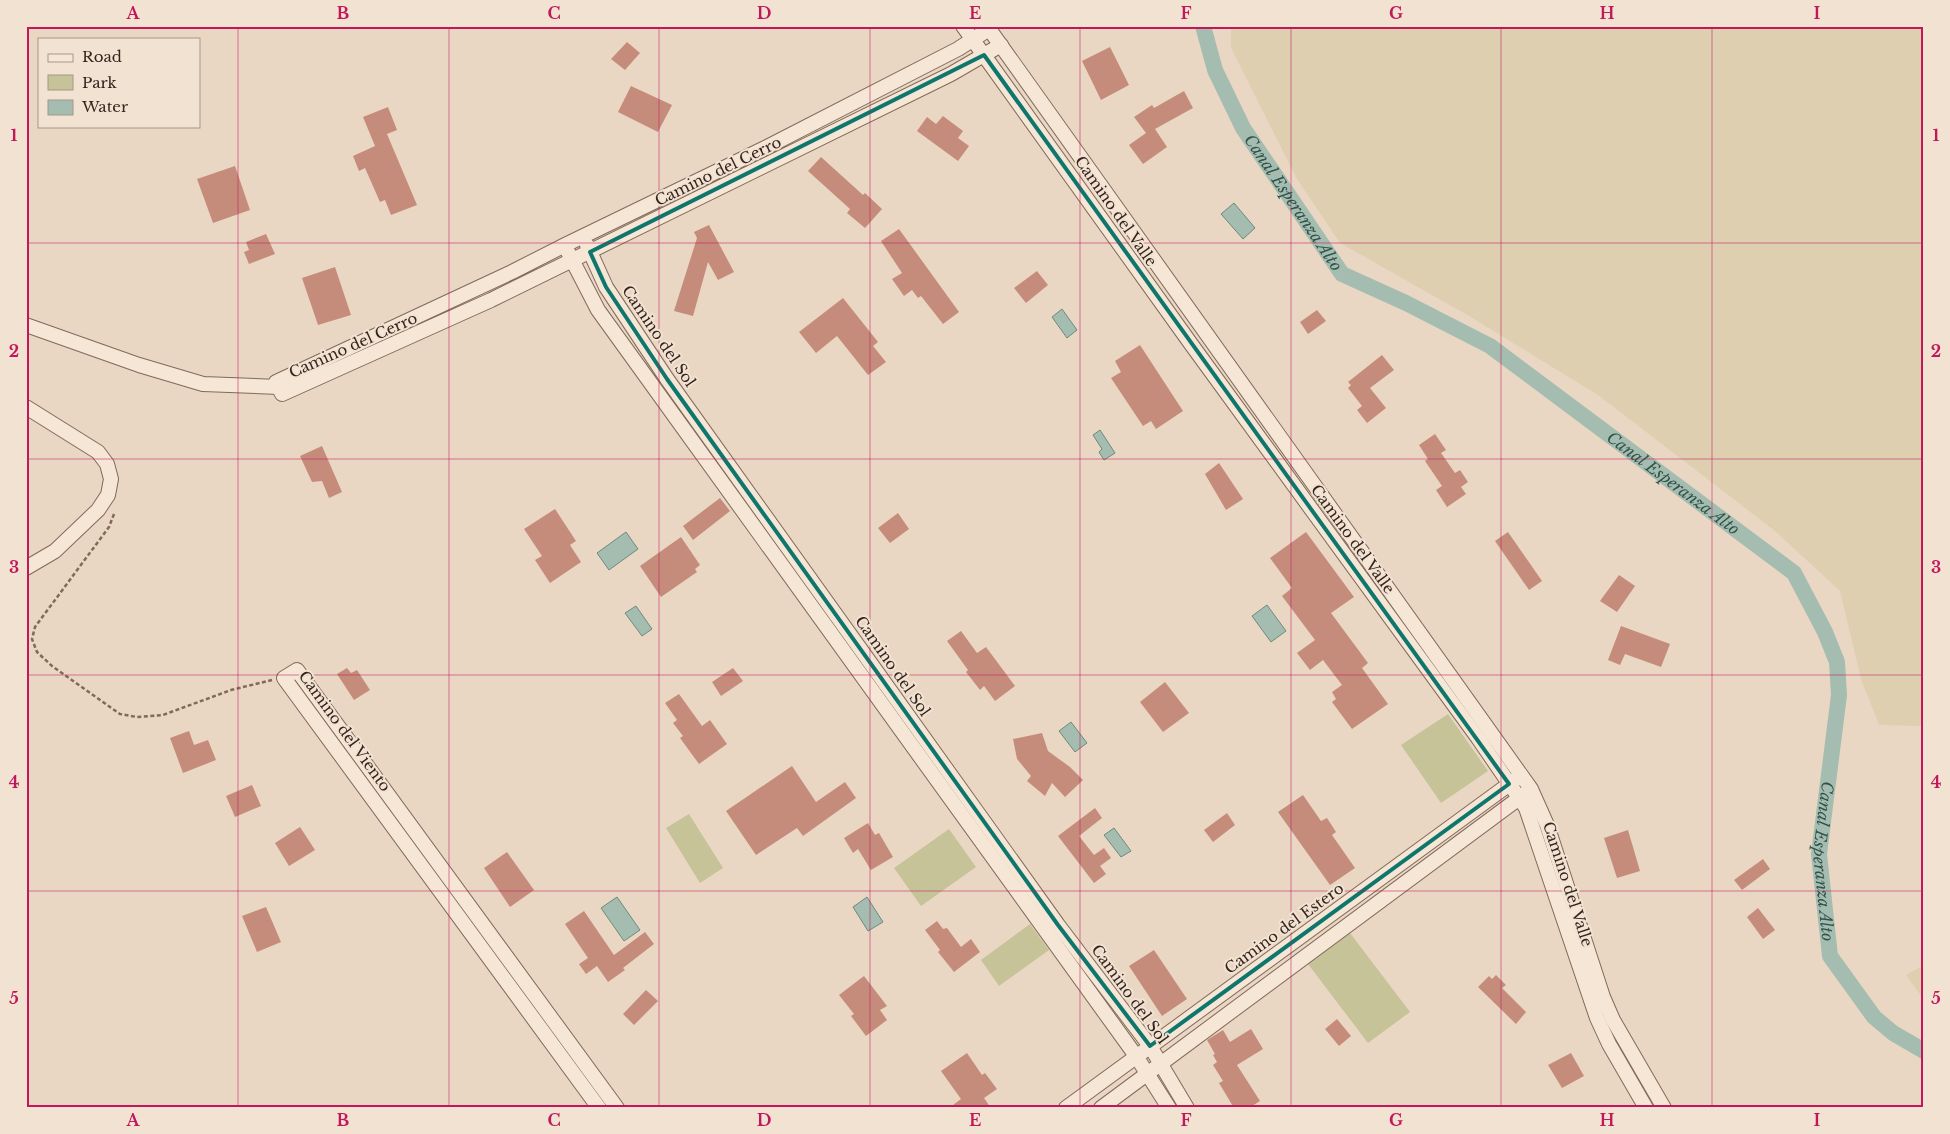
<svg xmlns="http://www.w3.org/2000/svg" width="1950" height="1134" viewBox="0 0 1950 1134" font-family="'Libre Baskerville',serif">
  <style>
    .farmland { fill: #dfcfb1 }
    .green { fill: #c7c398 }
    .water { fill: #a5bdb1; stroke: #6d8a7d }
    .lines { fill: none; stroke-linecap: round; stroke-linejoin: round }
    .canal { stroke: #a5bdb1; stroke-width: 16 }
    .building { fill: #c58c7c }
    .minor-casing { stroke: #82695b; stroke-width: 16 }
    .path { stroke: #82695b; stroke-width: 2.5; stroke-dasharray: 4 2.5; stroke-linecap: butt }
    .minor { stroke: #f5e6d5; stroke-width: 14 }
    .marked { fill: none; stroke: #0f766e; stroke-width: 4; stroke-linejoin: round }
    .grid { fill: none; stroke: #c2185b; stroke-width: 1; stroke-opacity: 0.55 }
    .labels { text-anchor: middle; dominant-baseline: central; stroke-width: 4; stroke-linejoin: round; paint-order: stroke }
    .street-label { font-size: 15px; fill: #34241e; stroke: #f2e2d2 }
    .water-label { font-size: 16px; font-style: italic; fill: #2f5249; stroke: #f2e2d2 }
    .neatline { fill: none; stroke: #c2185b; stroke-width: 2 }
    .grid-label { font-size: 16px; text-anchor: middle; font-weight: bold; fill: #c2185b }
  </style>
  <rect width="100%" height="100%" fill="#ead7c3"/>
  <g class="farmland">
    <path d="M1231 26H1924V725L1918 726 1879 725 1861 679 1840 591 1775 531 1598 395 1469 316 1340 243 1297 179 1231 48Z"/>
    <path d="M1924 965V1000L1906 975Z"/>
  </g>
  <g class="green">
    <path d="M1448 714 1488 771 1441 803 1401 745Z"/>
    <path d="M689 814 723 868 700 883 666 828Z"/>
    <path d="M949 829 976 867 921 906 894 868Z"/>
    <path d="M1030 924 1049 950 999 986 981 960Z"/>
    <path d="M1350 933 1410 1012 1368 1043 1308 964Z"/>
  </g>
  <g class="water">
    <path d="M1234 203 1255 228 1243 239 1221 214Z"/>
    <path d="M1062 309 1077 330 1067 338 1052 317Z"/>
    <path d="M1100 430 1115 453 1104 460 1099 452 1102 449 1093 435Z"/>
    <path d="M626 532 638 549 609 570 597 553Z"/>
    <path d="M1267 605 1286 631 1271 642 1252 616Z"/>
    <path d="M636 606 652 629 642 636 625 613Z"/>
    <path d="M1071 722 1087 743 1075 752 1059 731Z"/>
    <path d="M1114 828 1131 851 1121 857 1104 835Z"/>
    <path d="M617 897 640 930 624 941 601 908Z"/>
    <path d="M867 897 883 922 868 931 853 907Z"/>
  </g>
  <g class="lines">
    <path class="canal" id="s1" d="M1203 26 1215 70 1243 128 1342 274 1406 303 1490 346 1794 573 1825 632 1837 662 1839 695 1819 854 1830 956 1874 1017 1893 1033 1924 1051"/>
  </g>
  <g class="building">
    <path d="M627 42 640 53 625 70 611 59Z"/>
    <path d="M1110 47 1129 85 1101 100 1082 61Z"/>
    <path d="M631 86 672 105 658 132 618 112Z"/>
    <path d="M1184 91 1193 108 1155 129 1167 147 1143 164 1129 145 1146 133 1134 117 1152 105 1154 108Z"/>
    <path d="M388 107 397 130 387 134 417 205 391 215 385 200 380 202 365 168 359 171 353 156 375 146 363 117Z"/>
    <path d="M943 116 963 131 958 138 969 146 958 161 917 131 927 117 936 124Z"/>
    <path d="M821 157 863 195 865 193 882 209 865 228 847 213 850 209 808 171Z"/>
    <path d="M235 166 250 210 213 223 197 179Z"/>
    <path d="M709 225 734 272 718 280 708 262 693 316 674 311 697 238 694 232Z"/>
    <path d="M899 229 959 312 943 324 921 296 918 298 912 290 904 296 892 279 902 273 881 241Z"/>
    <path d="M266 234 275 254 249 264 244 252 249 250 246 242Z"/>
    <path d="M335 267 351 315 318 325 302 278Z"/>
    <path d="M1037 271 1048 285 1026 303 1014 288Z"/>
    <path d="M843 298 878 342 873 346 886 362 868 375 837 336 816 353 799 332Z"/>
    <path d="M1317 310 1326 321 1308 334 1300 322Z"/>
    <path d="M1140 345 1183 411 1156 429 1151 421 1143 426 1111 378 1121 372 1115 361Z"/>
    <path d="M1382 355 1394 370 1370 388 1386 408 1367 423 1357 410 1362 406 1348 388 1351 385 1348 382Z"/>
    <path d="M1435 434 1446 450 1441 453 1455 473 1460 470 1468 482 1461 487 1466 494 1447 507 1436 490 1442 486 1425 461 1428 459 1419 445Z"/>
    <path d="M322 446 342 492 329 498 322 481 312 482 300 456Z"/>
    <path d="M1219 463 1243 499 1226 510 1205 474Z"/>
    <path d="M720 498 730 511 693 540 683 526Z"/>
    <path d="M555 509 576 541 570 545 581 562 550 583 535 560 542 556 524 529Z"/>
    <path d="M898 513 909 529 890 543 878 528Z"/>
    <path d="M1306 532 1354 597 1331 613 1368 663 1362 668 1388 704 1352 729 1332 702 1336 699 1332 692 1342 685 1323 660 1310 670 1297 653 1315 640 1282 596 1292 588 1270 558Z"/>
    <path d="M1508 532 1542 581 1529 590 1495 541Z"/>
    <path d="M681 537 700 565 695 569 697 572 661 597 640 566Z"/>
    <path d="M1619 575 1635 586 1617 612 1600 601Z"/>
    <path d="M1621 626 1670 644 1661 667 1625 654 1620 665 1608 660Z"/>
    <path d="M961 631 977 653 986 647 1015 686 995 701 984 686 980 690 966 672 968 670 947 641Z"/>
    <path d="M347 668 351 673 357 670 370 690 354 700 337 674Z"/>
    <path d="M733 668 743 681 721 696 712 682Z"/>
    <path d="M1165 682 1189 713 1163 732 1140 702Z"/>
    <path d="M679 694 702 726 710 720 727 744 699 764 680 738 683 736 673 723 677 720 665 703Z"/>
    <path d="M189 731 194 745 208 740 216 760 183 773 170 738Z"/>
    <path d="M1042 733 1048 751 1070 767 1083 780 1065 797 1052 783 1045 796 1027 781 1031 776 1017 759 1013 739Z"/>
    <path d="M792 766 816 802 845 782 856 798 803 836 797 828 756 855 726 811Z"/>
    <path d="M252 785 261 806 235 817 226 796Z"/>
    <path d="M1303 795 1321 821 1327 818 1336 832 1332 835 1355 868 1330 885 1278 812Z"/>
    <path d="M1095 808 1102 818 1079 836 1094 855 1104 848 1111 858 1100 866 1106 874 1094 883 1058 836Z"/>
    <path d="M1227 813 1235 825 1213 842 1204 830Z"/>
    <path d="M868 823 875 835 879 833 893 857 871 870 858 849 853 853 844 838Z"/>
    <path d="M300 827 315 850 289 866 275 843Z"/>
    <path d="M1628 830 1640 871 1617 878 1604 838Z"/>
    <path d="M507 852 534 890 510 907 484 868Z"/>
    <path d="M1763 859 1770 869 1742 890 1734 880Z"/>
    <path d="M266 907 281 942 257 952 242 916Z"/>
    <path d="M1758 908 1775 930 1763 939 1747 917Z"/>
    <path d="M584 911 614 955 645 932 654 944 623 968 625 970 608 982 597 966 586 974 579 964 588 958 565 924Z"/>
    <path d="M937 921 943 929 947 928 961 947 971 939 980 952 954 972 938 952 940 950 925 930Z"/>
    <path d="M1154 950 1187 999 1162 1016 1129 966Z"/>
    <path d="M1496 975 1506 985 1502 988 1526 1012 1516 1024 1478 987 1489 976 1492 979Z"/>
    <path d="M864 976 887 1006 880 1010 887 1020 866 1036 851 1016 854 1014 839 995Z"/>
    <path d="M646 990 658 1001 634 1025 623 1014Z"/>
    <path d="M1337 1019 1351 1036 1339 1046 1325 1029Z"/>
    <path d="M1251 1029 1263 1049 1237 1065 1260 1101 1249 1108H1234L1219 1083 1223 1081 1213 1065 1217 1062 1213 1055 1215 1054 1207 1040 1223 1030 1230 1042Z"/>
    <path d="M967 1053 982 1075 985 1073 997 1089 984 1098 991 1108H949L961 1099 941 1071Z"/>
    <path d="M1571 1053 1584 1076 1562 1088 1548 1065Z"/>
  </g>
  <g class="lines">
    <defs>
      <g id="minor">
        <path d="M963 26 1191 344 1478 738 1526 808 1597 1018 1609 1044 1646 1108"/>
        <path d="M987 26 1531 789 1547 825 1603 997 1613 1020 1664 1108"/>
        <path d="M989 29 958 49 765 148 565 245 512 272 276 382 282 394 491 300 951 74 1001 45"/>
        <path d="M587 245 606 287 667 379 1058 925 1150 1046 1187 1108"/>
        <path d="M568 252 598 310 1136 1056 1169 1108"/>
        <path d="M26 325 139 365 203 384 279 387"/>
        <path d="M26 407 98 452 107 464 111 479 108 495 98 510 55 551 26 568"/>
        <path d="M599 1108 284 678 297 670 617 1108"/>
        <path d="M1066 1108 1515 780"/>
        <path d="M1101 1108 1526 793"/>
      </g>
    </defs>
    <use href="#minor" class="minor-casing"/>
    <path class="path" d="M114 514 109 527 35 627 32 639 37 652 52 666 120 714 137 717 163 715 231 690 272 680"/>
    <use href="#minor" class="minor"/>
  </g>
  <path class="marked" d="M984 55 1509 784 1150 1046 1058 925 667 379 606 287 590 252Z"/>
  <path class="grid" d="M238 26V1108M449 26V1108M659 26V1108M870 26V1108M1080 26V1108M1291 26V1108M1501 26V1108M1712 26V1108M26 243H1924M26 459H1924M26 675H1924M26 891H1924"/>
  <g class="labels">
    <g class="street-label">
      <text transform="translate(718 171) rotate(-26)">Camino del Cerro</text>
      <text transform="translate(1116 211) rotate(55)">Camino del Valle</text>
      <text transform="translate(659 336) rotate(56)">Camino del Sol</text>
      <text transform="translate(353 345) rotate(-24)">Camino del Cerro</text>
      <text transform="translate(1353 539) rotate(54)">Camino del Valle</text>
      <text transform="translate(893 666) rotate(55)">Camino del Sol</text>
      <text transform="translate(345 731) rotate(54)">Camino del Viento</text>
      <text transform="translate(1568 884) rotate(72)">Camino del Valle</text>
      <text transform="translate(1284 928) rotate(-36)">Camino del Estero</text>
      <text transform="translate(1130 994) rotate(54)">Camino del Sol</text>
    </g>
    <g class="water-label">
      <text stroke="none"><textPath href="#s1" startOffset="200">Canal Esperanza Alto</textPath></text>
      <text stroke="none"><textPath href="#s1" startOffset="680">Canal Esperanza Alto</textPath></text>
      <text stroke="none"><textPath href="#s1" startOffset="1130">Canal Esperanza Alto</textPath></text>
    </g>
  </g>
  <rect width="1950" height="1134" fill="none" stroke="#f2e2d2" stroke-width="55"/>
  <rect x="38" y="38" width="162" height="90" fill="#f2e2d2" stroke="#a6968a"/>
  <rect x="48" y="54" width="25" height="8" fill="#f5e6d5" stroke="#a6968a"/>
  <text x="82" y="62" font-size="15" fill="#34241e">Road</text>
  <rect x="48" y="75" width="25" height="15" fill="#c7c398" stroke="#a6968a"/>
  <text x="82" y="88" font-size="15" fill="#34241e">Park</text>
  <rect x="48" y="100" width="25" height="15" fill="#a5bdb1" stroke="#a6968a"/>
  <text x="82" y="112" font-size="15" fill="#34241e">Water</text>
  <rect x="28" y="28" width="1894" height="1078" class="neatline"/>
  <g class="grid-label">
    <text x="133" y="19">A</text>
    <text x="343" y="19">B</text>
    <text x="554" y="19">C</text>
    <text x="764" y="19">D</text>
    <text x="975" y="19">E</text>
    <text x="1186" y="19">F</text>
    <text x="1396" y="19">G</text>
    <text x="1607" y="19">H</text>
    <text x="1817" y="19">I</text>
    <text x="14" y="141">1</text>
    <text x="1936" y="141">1</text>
    <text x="14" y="357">2</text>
    <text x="1936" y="357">2</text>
    <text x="14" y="573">3</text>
    <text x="1936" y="573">3</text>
    <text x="14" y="788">4</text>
    <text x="1936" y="788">4</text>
    <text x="14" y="1004">5</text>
    <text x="1936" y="1004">5</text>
    <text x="133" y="1126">A</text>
    <text x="343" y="1126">B</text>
    <text x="554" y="1126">C</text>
    <text x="764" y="1126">D</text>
    <text x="975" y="1126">E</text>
    <text x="1186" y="1126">F</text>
    <text x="1396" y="1126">G</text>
    <text x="1607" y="1126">H</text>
    <text x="1817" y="1126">I</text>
  </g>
</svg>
